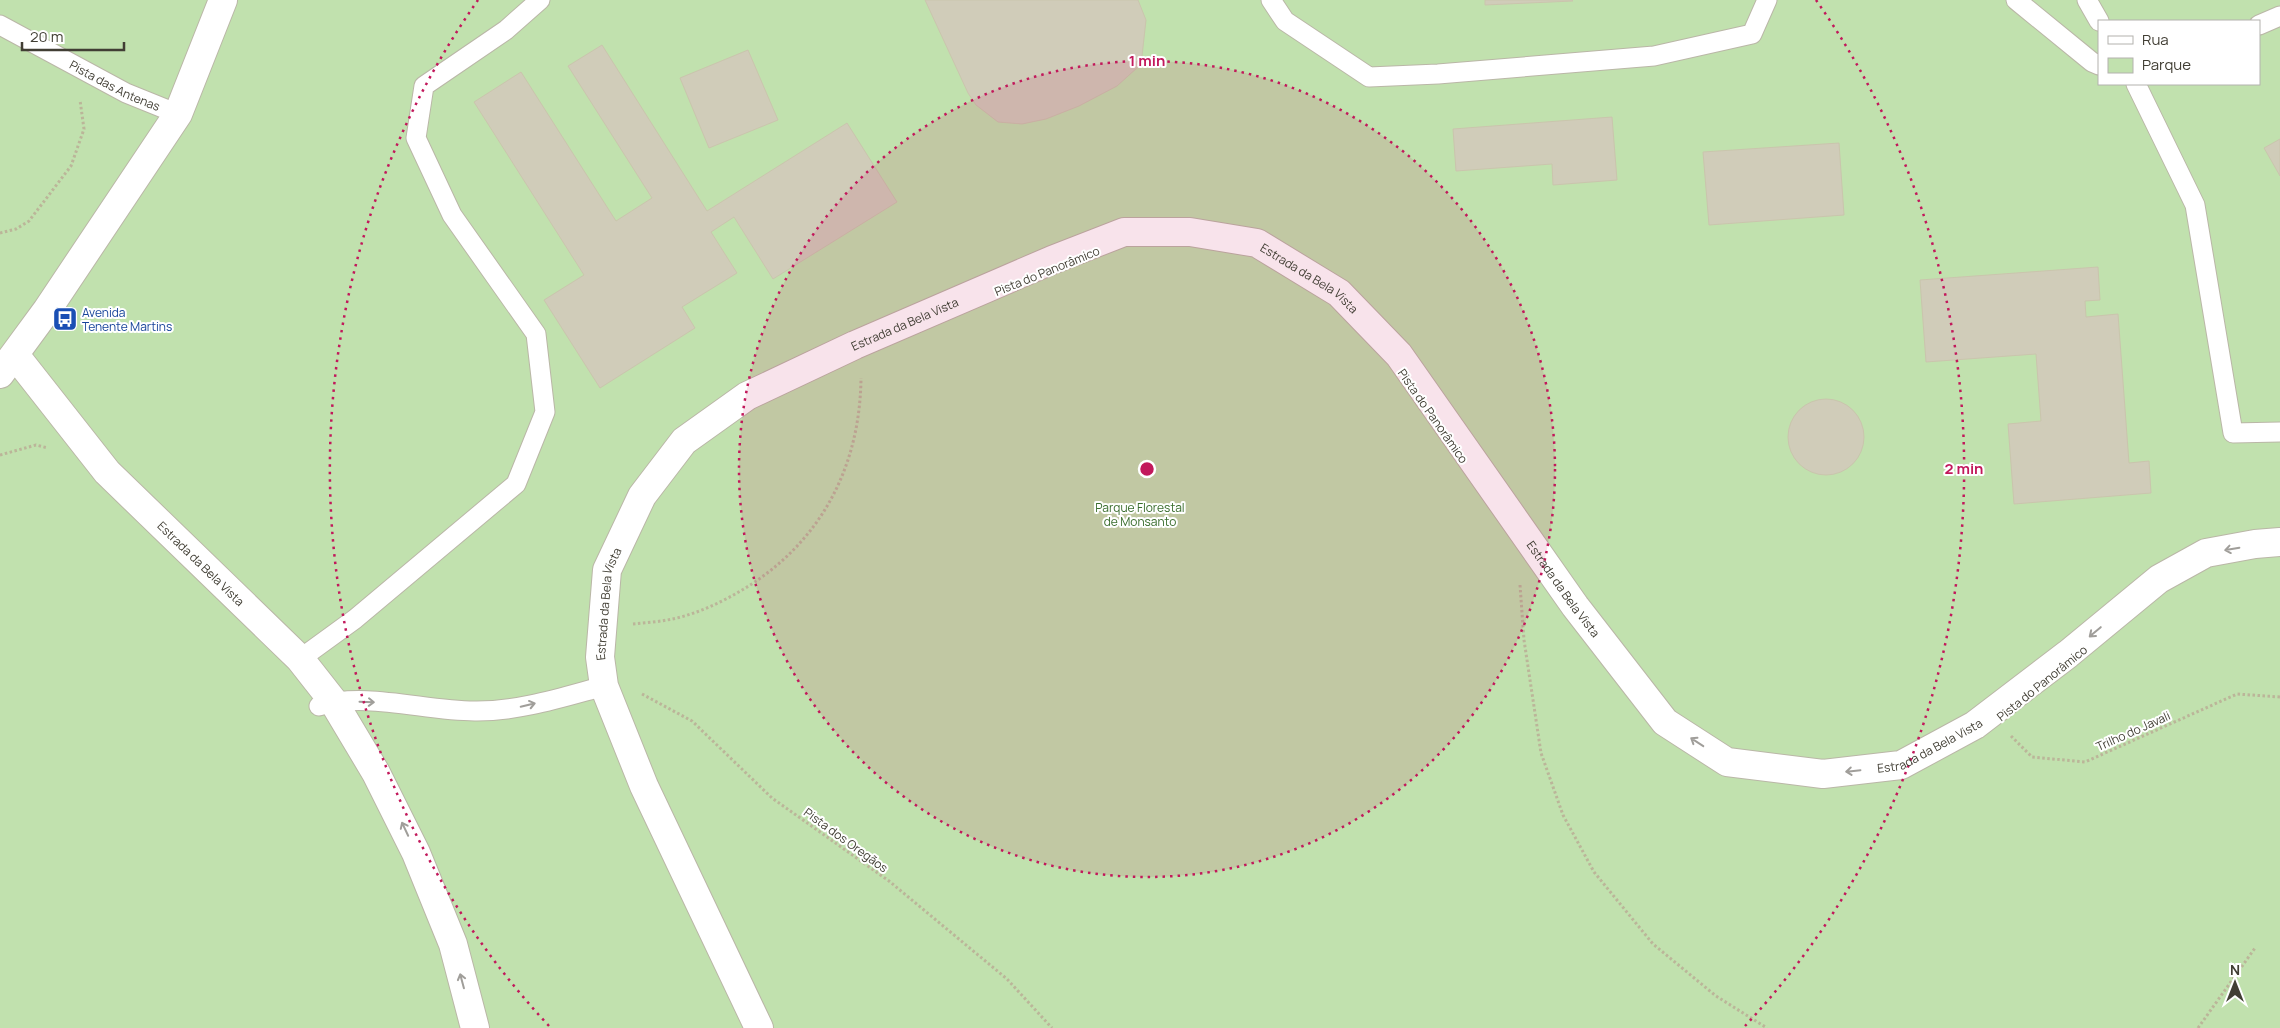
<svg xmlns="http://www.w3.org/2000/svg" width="2280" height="1028" viewBox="0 0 2280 1028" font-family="Manrope,sans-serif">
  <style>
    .green { fill: #c1e1ae; fill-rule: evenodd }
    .building { fill: #d0ccb9; stroke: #cac5ad }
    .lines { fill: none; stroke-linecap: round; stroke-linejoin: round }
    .service-casing { stroke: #bab7a7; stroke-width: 21 }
    .tertiary-casing { stroke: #bab7a7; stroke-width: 30 }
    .path { stroke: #bbb599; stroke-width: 3; stroke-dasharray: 2.5 2.5; stroke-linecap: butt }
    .service { stroke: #fff; stroke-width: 19 }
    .tertiary { stroke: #fff; stroke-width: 28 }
    .oneway { stroke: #a09e9a }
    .ring { fill: none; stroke: #c2185b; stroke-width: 2.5; stroke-dasharray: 2.5 5 }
    .labels { text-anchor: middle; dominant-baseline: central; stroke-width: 4; stroke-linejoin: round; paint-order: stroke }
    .street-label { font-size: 12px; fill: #413e34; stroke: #fff }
    .transit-label { font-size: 12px; fill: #164399; stroke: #fff; text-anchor: start }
    .park-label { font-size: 12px; fill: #396d2d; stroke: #fff }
    .centre { fill: #c2185b; stroke: #fff; stroke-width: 2.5 }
    .ring-label { font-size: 15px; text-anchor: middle; font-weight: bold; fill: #c2185b; stroke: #fff; stroke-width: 4; stroke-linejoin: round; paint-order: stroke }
  </style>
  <rect width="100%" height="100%" fill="#f0eee3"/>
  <path class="green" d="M0 0H2280V1028H0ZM2099 21H2259V84H2099Z"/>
  <g class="building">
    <path d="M925 0H1138L1146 20 1142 56 1138 67 1117 86 1079 106 1046 119 1022 124 998 122 976 105 968 93Z"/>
    <path d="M1485 0H1572L1573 1 1485 5Z"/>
    <path d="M602 45 707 211 847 123 897 202 773 279 734 217 711 232 737 273 682 307 695 328 600 388 544 300 584 275 474 102 521 72 616 221 652 198 568 66Z"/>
    <path d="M748 50 778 120 709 148 680 78Z"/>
    <path d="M1612 117 1617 180 1553 185 1552 164 1456 171 1453 129Z"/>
    <path d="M2280 139V176L2264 148Z"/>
    <path d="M1839 143 1844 215 1709 225 1703 152Z"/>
    <path d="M2098 267 2100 300 2085 301 2086 317 2118 314 2129 463 2149 461 2151 493 2014 504 2008 424 2041 421 2036 354 1926 362 1920 280Z"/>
    <circle cx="1826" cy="437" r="38"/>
  </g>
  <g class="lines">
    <defs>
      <g id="service">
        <path d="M1271 0 1285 21 1369 77 1438 74 1654 56 1752 34 1767 0"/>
        <path d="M2016 0 2092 62 2099 65"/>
        <path d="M2087 0 2099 21"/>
        <path id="s1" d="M0 25 126 93 178 114"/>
        <path d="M2259 25 2280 16"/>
        <path d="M2136 84 2195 205 2233 433 2280 432"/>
        <path d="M300 659 355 619 516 484 545 412 536 334 452 215 416 138 424 86 506 30 540 0"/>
        <path d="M319 706C366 691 428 712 477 711 521 711 563 697 604 686"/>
      </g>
      <g id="tertiary">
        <path id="s2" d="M15 355 107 472 300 659 333 701 376 773 416 853 453 944 475 1028"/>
        <path d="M0 374 47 310 178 114 223 0"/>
        <path id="s3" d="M759 1028 644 786 604 686 600 657 607 570 642 496 684 441 747 396 855 345 1052 260 1124 232H1190L1257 243 1339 293 1399 355 1575 606 1665 722 1727 762 1823 774 1901 765 1975 725 2068 654 2159 579 2206 553 2255 544 2280 542"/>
      </g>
    </defs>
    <use href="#service" class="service-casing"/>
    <use href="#tertiary" class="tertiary-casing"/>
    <g class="path">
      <path d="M0 233 16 229 29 221 71 166 84 129 80 100"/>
      <path d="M0 455 36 445 48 448"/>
      <path d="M1520 585 1524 640 1541 753 1563 815 1594 872 1653 944 1716 996 1767 1028"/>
      <path d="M633 624C644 623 656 622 667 620 691 616 716 605 737 593 818 547 860 470 861 378"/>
      <path d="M642 694 692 721 772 798 889 881 1007 979 1052 1028"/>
      <path d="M2011 736 2032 757 2085 762 2237 694 2280 697"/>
      <path d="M2198 1028 2255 948"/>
    </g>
    <use href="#service" class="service"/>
    <use href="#tertiary" class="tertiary"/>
  </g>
  <defs><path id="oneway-shaft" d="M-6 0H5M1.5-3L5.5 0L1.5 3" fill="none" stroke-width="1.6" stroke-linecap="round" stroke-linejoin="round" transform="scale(1.25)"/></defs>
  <g class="oneway">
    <use href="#oneway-shaft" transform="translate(2232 549) rotate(170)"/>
    <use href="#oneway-shaft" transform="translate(2095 632) rotate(140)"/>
    <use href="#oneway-shaft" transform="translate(367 702) rotate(2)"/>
    <use href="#oneway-shaft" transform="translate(528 705) rotate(-13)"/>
    <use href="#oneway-shaft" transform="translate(1697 742) rotate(-147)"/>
    <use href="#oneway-shaft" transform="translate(1853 771) rotate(174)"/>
    <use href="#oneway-shaft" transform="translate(405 829) rotate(-115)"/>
    <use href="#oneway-shaft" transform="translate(462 981) rotate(-105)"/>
  </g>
  <circle cx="1147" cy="469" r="408" fill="#c2185b" fill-opacity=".12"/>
  <g class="ring">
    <circle cx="1147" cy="469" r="408"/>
    <path d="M549 1026A817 817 0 0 1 478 0M1816 0A817 817 0 0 1 1745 1026"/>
  </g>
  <defs>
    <symbol id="bus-square" viewBox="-11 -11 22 22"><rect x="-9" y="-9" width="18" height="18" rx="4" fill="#1a4fb4" stroke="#fff"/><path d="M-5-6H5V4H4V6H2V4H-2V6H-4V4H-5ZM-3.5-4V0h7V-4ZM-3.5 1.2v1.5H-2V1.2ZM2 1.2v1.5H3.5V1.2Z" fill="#fff"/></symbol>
  </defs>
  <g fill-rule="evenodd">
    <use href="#bus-square" x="51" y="305" width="28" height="28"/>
  </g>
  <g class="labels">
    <g class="street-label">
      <text stroke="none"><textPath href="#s1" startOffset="130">Pista das Antenas</textPath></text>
      <text transform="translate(1047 271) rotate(-22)">Pista do Panorâmico</text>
      <text stroke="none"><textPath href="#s3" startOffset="1329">Estrada da Bela Vista</textPath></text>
      <text stroke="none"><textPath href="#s3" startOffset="894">Estrada da Bela Vista</textPath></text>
      <text transform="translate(1433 416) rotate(55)">Pista do Panorâmico</text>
      <text stroke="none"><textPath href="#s2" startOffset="280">Estrada da Bela Vista</textPath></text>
      <text stroke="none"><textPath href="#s3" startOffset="1734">Estrada da Bela Vista</textPath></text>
      <text stroke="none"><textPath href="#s3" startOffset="459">Estrada da Bela Vista</textPath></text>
      <text transform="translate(2042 683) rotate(-39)">Pista do Panorâmico</text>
      <text transform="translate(2133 731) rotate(-24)">Trilho do Javali</text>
      <text stroke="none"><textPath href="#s3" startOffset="2184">Estrada da Bela Vista</textPath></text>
      <text transform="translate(846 840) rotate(36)">Pista dos Oregãos</text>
    </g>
    <g class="transit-label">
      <text x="82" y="312">Avenida<tspan x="82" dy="14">Tenente Martins</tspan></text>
    </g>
    <g class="park-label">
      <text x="1140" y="507">Parque Florestal<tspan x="1140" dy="14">de Monsanto</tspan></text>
    </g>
  </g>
  <circle cx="1147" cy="469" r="8" class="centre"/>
  <g class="ring-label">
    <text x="1147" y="66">1 min</text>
    <text x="1964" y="474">2 min</text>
  </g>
  <rect x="2098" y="20" width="162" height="65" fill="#ffffff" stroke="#b3b2ae"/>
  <rect x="2108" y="36" width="25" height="8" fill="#ffffff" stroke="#b3b2ae"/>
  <text x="2142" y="45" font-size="15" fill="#413e34">Rua</text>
  <rect x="2108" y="58" width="25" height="15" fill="#c1e1ae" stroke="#b3b2ae"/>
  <text x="2142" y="70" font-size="15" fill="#413e34">Parque</text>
  <g transform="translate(2235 983)" stroke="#ffffff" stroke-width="4" paint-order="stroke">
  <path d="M0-4L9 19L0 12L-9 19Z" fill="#413e34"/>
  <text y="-8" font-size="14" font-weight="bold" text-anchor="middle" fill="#413e34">N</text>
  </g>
  <path d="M22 42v8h102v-8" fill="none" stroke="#413e34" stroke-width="2.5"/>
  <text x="30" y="42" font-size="15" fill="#413e34" stroke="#ffffff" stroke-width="4" paint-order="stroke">20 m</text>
</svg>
